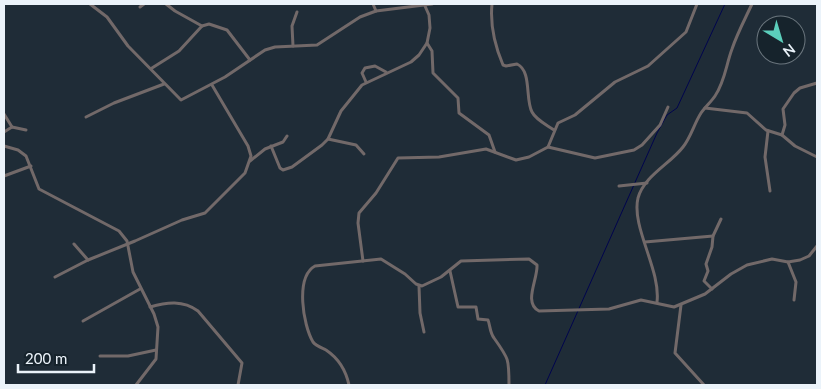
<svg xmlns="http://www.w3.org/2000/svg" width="821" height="389" viewBox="0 0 821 389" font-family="Lato,sans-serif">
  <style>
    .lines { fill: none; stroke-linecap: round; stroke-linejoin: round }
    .stream { stroke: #00044e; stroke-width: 1 }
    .minor { stroke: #726969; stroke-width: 3 }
  </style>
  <rect width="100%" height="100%" fill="#1f2c37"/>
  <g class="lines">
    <path class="stream" d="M545 385 657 133 667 115 677 108 725 4"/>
    <g class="minor">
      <path d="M90 4 107 17 128 46 181 100 225 77 265 50 275 47 317 45 360 17 376 11 432 4"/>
      <path d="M166 4 175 11 202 26"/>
      <path d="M373 4 376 11"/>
      <path d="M492 4C490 24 495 46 503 65L506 66 517 64C532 71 525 99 532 112 536 120 547 125 554 130"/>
      <path d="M140 7 144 4"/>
      <path d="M427 43 432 51 433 73 458 98 459 113 489 135 495 152"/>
      <path d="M293 46 292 26 297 12"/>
      <path d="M152 68 179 51 202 26 209 24 227 30 250 60"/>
      <path d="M366 82 362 73 365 68 375 66 386 72"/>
      <path d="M817 83 800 88 794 93 783 109 785 125 782 135 795 146 817 157"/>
      <path d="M705 108 747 113 766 130 782 135"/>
      <path d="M4 114 12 127"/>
      <path d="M86 117 114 103 164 84"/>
      <path d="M768 131 765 157 770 191"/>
      <path d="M4 132 12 127 26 130"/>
      <path d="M328 139 356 145 364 154"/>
      <path d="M4 146 18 150 26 156 39 189 119 231 127 241 133 272 154 314 158 327 156 359 136 385"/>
      <path d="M271 146 280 168 283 170 292 167 322 145 328 139 341 111 362 85 411 62 419 55 427 43 430 28 429 15 425 6"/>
      <path d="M548 147 595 158 634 150 642 145 660 125 668 107"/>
      <path d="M250 161 265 149 283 142 287 136"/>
      <path d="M4 176 31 166"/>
      <path d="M619 186 647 183"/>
      <path d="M645 242 713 236"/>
      <path d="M74 244 88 260"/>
      <path d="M363 261 358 223 359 213 376 193 398 158 439 157 486 149 516 160 529 157 548 147 558 123 575 115 615 82 648 66 686 32 697 4"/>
      <path d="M788 262 796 282 794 300"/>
      <path d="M450 271 458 307H476L478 319 488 320C490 325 490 333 494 338 509 359 509 359 509 385"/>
      <path d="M55 277 88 260 135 241 182 220 205 213 245 173 251 156 248 146 212 85"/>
      <path d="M419 286 420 313 424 332"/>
      <path d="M712 289 704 281 708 271 706 264 712 247 713 236 721 219"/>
      <path d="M657 302C661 270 631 227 638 198 644 176 670 164 683 147 691 137 694 124 701 113 705 107 711 102 715 96 725 81 726 65 732 49 737 34 745 19 752 4"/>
      <path d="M681 305 675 353 704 385"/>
      <path d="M150 307C167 302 183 300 198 311L242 363 238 385"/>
      <path d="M83 321 140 289"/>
      <path d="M100 356H128L156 350"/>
      <path d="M349 385C346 371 338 358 326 350 322 348 316 346 313 342 303 325 295 277 315 266L381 259 405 274 416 284 422 286 441 277 461 261 529 259 537 265C538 279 523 303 539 311L609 309 641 300 674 307 705 294 731 274 747 265 772 259 788 262 800 260 809 256 817 246"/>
    </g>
  </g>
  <rect width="821" height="389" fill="none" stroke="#ebf3fa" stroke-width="10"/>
  <g transform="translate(781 40) rotate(142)"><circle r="24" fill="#16232c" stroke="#6b767e"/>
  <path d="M0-4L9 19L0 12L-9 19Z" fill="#5bcebb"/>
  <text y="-8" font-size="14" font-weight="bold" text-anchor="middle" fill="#ebf3fa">N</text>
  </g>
  <path d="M18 364v8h76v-8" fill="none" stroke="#ebf3fa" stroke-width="2.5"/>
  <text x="25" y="364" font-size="15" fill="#ebf3fa" stroke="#16232c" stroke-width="4" paint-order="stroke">200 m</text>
</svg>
